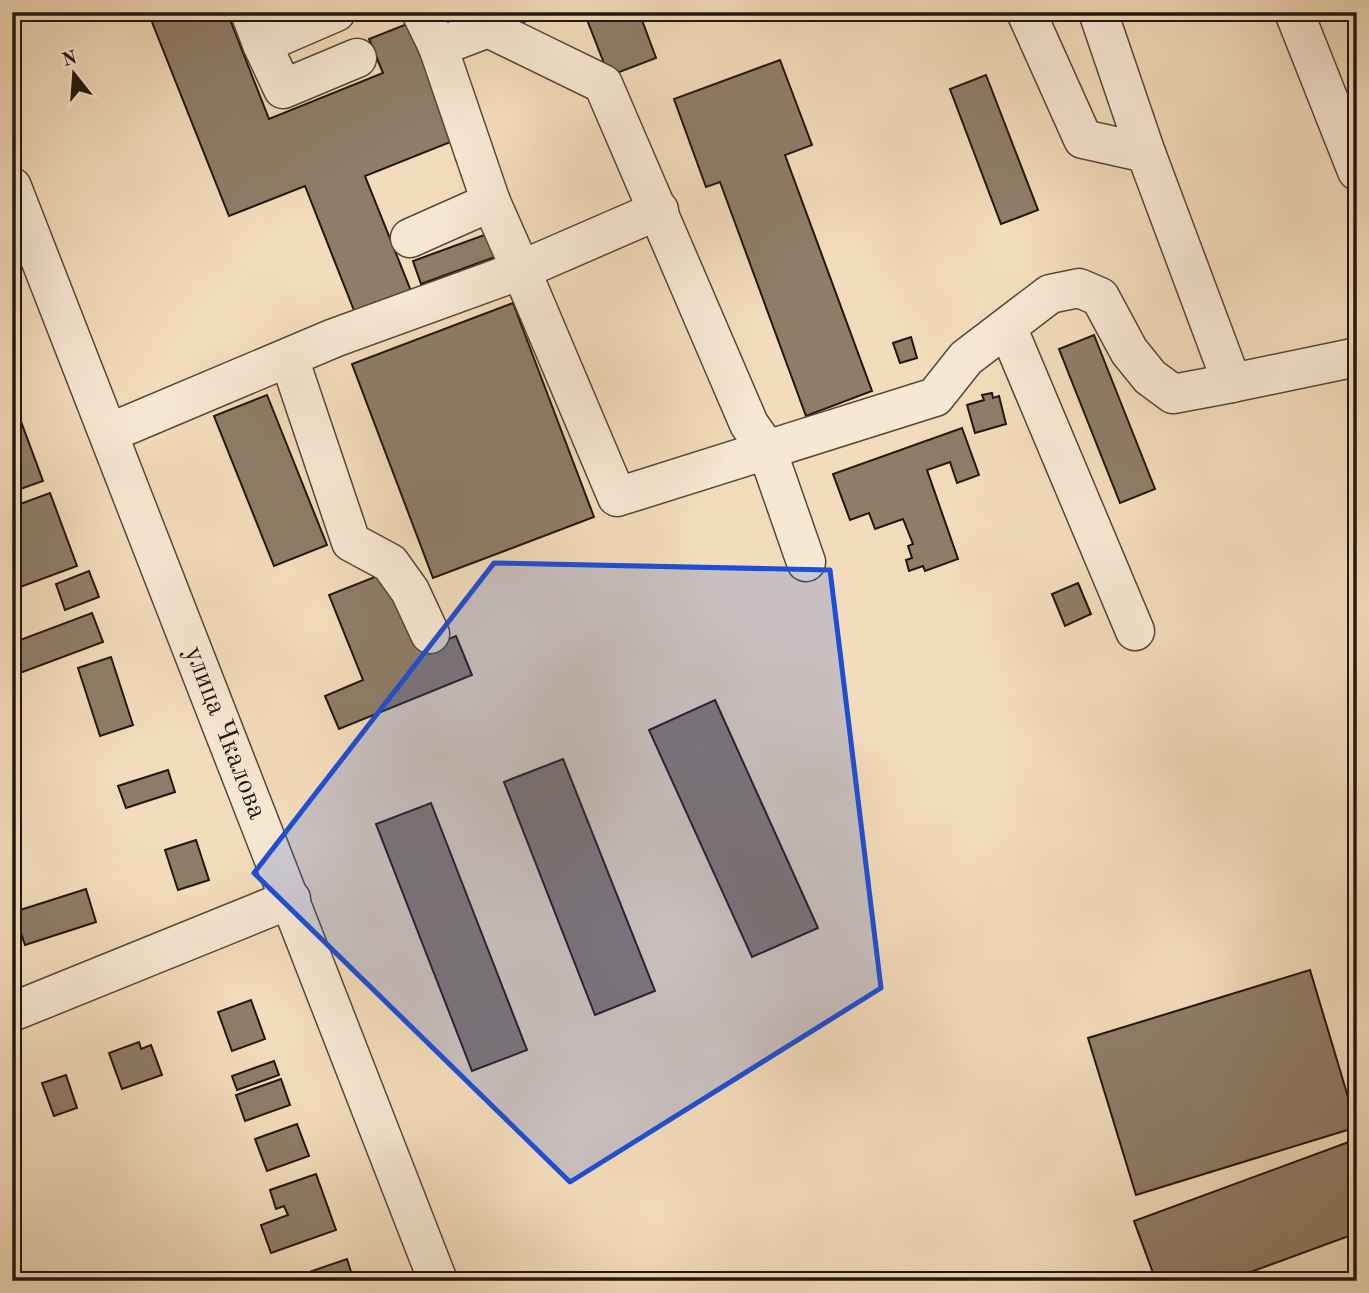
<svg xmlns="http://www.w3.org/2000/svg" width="1369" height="1293" viewBox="0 0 1369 1293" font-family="'Old Standard TT',serif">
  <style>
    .building { fill: #8f7d68; stroke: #22160f; stroke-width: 2 }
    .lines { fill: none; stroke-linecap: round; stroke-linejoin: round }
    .minor-casing { stroke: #56483a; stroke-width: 41 }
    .minor { stroke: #f7e8d3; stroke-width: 38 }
    .marked { fill: #1d4ed8; fill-opacity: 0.2; stroke: #1d4ed8; stroke-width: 5; stroke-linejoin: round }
    .labels { text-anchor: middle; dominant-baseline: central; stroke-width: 6; stroke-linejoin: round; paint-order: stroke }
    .street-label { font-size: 28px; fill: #22160f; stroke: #f7e8d3 }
  </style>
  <rect width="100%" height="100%" fill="#f3dcbb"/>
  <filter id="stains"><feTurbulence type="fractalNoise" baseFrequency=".00286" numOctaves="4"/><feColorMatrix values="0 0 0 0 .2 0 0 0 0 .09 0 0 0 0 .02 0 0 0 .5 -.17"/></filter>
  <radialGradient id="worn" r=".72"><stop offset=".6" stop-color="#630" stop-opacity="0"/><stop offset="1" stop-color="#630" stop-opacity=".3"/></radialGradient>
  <g class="building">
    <path d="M148 12H227L269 119 383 73 369 39 412 22 458 139 365 176 411 291 355 313 305 186 229 216Z"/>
    <path d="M521 12H550L524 22Z"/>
    <path d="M584 12H639L656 58 609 76Z"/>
    <path d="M780 60 812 145 785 155 872 391 806 416 720 182 706 187 674 99Z"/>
    <path d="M986 75 1038 210 1001 224 950 89Z"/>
    <path d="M487 234 495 257 421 284 413 261Z"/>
    <path d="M513 303 594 517 433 578 352 364Z"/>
    <path d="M1094 335 1155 489 1120 503 1059 349Z"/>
    <path d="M911 337 917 358 900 363 893 343Z"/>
    <path d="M992 393 993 398 999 396 1006 424 975 433 967 405 984 400 982 395Z"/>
    <path d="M267 395 327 545 274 566 214 416Z"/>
    <path d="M19 416 43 481 12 492V418Z"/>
    <path d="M962 428 979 475 957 483 950 462 927 470 958 559 925 571 923 566 909 571 906 560 912 558 908 546 913 544 903 519 875 529 869 513 850 520 833 474Z"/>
    <path d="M50 493 77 566 12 590V507Z"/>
    <path d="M89 571 99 597 65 610 56 584Z"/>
    <path d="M390 571 422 650 456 636 472 675 339 729 325 696 363 680 329 595Z"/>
    <path d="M1078 583 1091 614 1065 626 1052 594Z"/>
    <path d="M92 613 103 642 20 673 12 643Z"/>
    <path d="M111 657 133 725 100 736 78 668Z"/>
    <path d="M715 700 818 928 752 957 649 730Z"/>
    <path d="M563 759 655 991 595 1015 504 782Z"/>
    <path d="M168 770 175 792 126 808 118 786Z"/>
    <path d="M431 803 527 1050 472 1071 376 824Z"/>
    <path d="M196 840 209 880 178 890 165 850Z"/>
    <path d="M86 889 96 922 25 945 14 912Z"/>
    <path d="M1310 970 1357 1127 1136 1195 1088 1038Z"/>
    <path d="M251 1000 265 1039 232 1051 218 1012Z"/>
    <path d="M139 1042 141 1049 151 1045 162 1075 122 1089 109 1053Z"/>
    <path d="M274 1061 279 1075 237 1090 232 1076Z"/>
    <path d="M66 1075 77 1108 54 1116 42 1083Z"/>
    <path d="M281 1079 290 1105 245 1121 236 1095Z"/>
    <path d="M297 1124 309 1156 267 1171 255 1139Z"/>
    <path d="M1357 1139V1233L1226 1281H1156L1134 1221Z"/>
    <path d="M316 1174 336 1230 271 1253 261 1225 288 1215 284 1206 276 1209 270 1190Z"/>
    <path d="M347 1259 354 1281H312L309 1272Z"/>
  </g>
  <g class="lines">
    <defs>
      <g id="minor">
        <path d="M250 12 262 44 336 12"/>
        <path d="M421 12 438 47 488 28 603 84 749 424 767 450 806 562"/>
        <path d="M1026 12 1083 139 1146 153"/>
        <path d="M1098 12 1146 153 1232 383 1357 357"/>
        <path d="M1294 12 1357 171"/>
        <path d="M262 44 283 89 357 58"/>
        <path d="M438 47 491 202"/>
        <path id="s1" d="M12 187 438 1281"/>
        <path d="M659 210 521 270 617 497 935 397 966 358 1050 294 1079 288 1100 297 1129 351 1150 377 1173 394 1232 383"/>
        <path d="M1008 329 1135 631"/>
        <path d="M289 358 351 542 390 563 410 591 430 634"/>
        <path d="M109 433 334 338 521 270 491 202 410 238"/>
        <path d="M12 1012 291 899"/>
      </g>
    </defs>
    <use href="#minor" class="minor-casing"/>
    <use href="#minor" class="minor"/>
  </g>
  <path class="marked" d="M494 563 830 570 881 988 570 1182 254 873Z"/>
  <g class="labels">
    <g class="street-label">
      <text stroke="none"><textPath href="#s1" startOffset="586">улица Чкалова</textPath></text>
    </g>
  </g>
  <rect width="1369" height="1293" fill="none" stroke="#f3dcbb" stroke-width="42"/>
  <rect x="14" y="14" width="1341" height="1265" fill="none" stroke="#22160f" stroke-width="3.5"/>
  <rect x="21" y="21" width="1327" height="1251" fill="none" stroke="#22160f" stroke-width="2"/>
  <g transform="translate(74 74) rotate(343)" stroke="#f7e8d3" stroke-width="5" paint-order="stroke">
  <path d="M0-5L12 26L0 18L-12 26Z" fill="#22160f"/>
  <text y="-10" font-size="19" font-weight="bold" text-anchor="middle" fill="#22160f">N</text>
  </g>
  <rect width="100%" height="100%" filter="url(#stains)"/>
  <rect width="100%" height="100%" fill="url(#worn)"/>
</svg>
